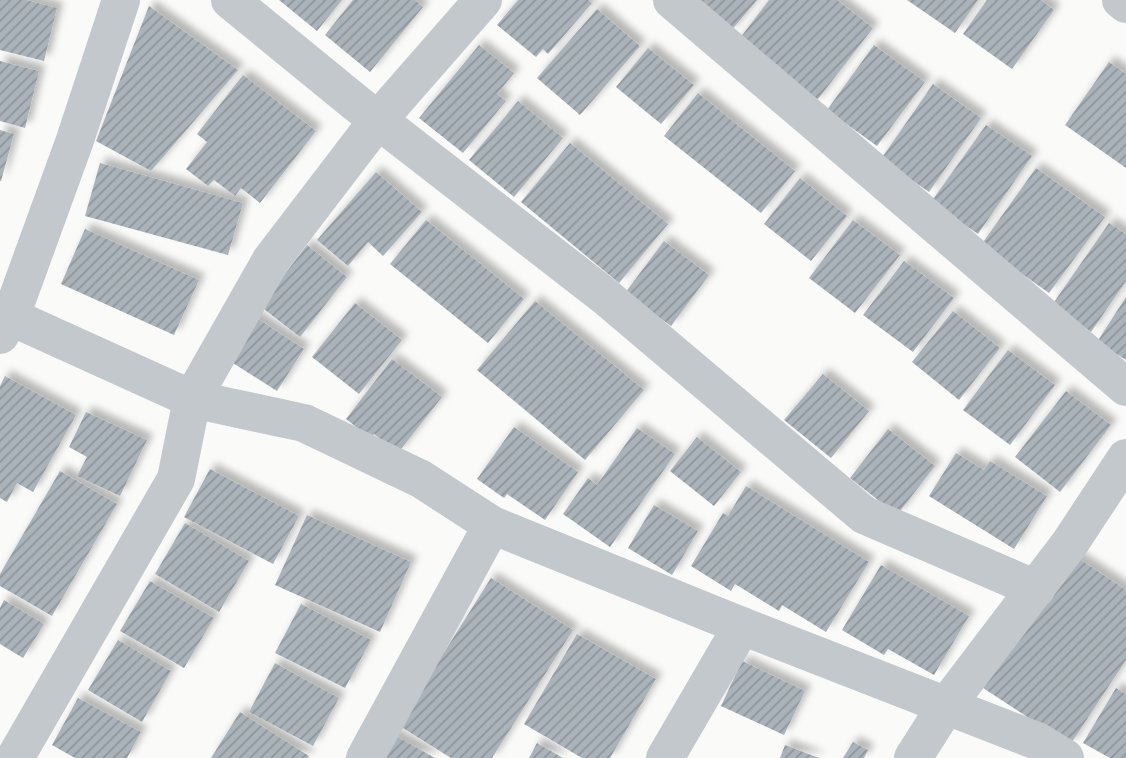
<svg xmlns="http://www.w3.org/2000/svg" width="1126" height="758" viewBox="0 0 1126 758" font-family="Karla,sans-serif">
  <style>
    .building { fill: url(#building-hatch); filter: url(#shadow) }
    .lines { fill: none; stroke-linecap: round; stroke-linejoin: round }
    .minor { stroke: #c3c8cc; stroke-width: 38 }
  </style>
  <defs>
    <pattern id="building-hatch" width="6" height="6" patternUnits="userSpaceOnUse" patternTransform="scale(1.75)"><rect width="6" height="6" fill="#aab3b9"/><path d="M-1 1l2-2M0 6l6-6M5 7l2-2" fill="none" stroke="#8e969c"/></pattern>
    <filter id="shadow"><feDropShadow dx="6" dy="-6" stdDeviation="3.5" flood-color="#0004"/></filter>
  </defs>
  <rect width="100%" height="100%" fill="#fafaf8"/>
  <g class="building">
    <path d="M0 0H26L57 8 44 61 0 50Z"/>
    <path d="M279 0H342L317 31Z"/>
    <path d="M353 0H415L423 7 370 72 325 35Z"/>
    <path d="M518 0H588L592 3 548 54 543 49 536 57 497 25Z"/>
    <path d="M692 0H757L730 32Z"/>
    <path d="M769 0H837L873 28 815 103 737 42Z"/>
    <path d="M907 0H978L955 33Z"/>
    <path d="M987 0H1041L1054 10 1012 69 963 34Z"/>
    <path d="M149 6 238 70 151 171 96 141Z"/>
    <path d="M597 9 640 46 580 115 537 78Z"/>
    <path d="M479 45 514 73 497 94 506 101 463 153 419 118Z"/>
    <path d="M874 45 925 82 877 146 827 110Z"/>
    <path d="M648 48 694 85 661 124 616 87Z"/>
    <path d="M0 61 39 71 25 128 0 121Z"/>
    <path d="M1109 62 1126 74V168L1065 125Z"/>
    <path d="M243 75 316 131 260 203 241 188 235 196 214 180 208 186 186 169 207 142 197 134Z"/>
    <path d="M933 84 981 118 929 192 881 159Z"/>
    <path d="M698 93 795 171 761 213 664 136Z"/>
    <path d="M518 101 563 138 514 197 469 160Z"/>
    <path d="M986 125 1032 156 978 234 931 202Z"/>
    <path d="M0 130 14 134 1 181H0Z"/>
    <path d="M570 143 668 224 619 283 521 202Z"/>
    <path d="M100 163 243 203 228 255 85 216Z"/>
    <path d="M1036 168 1105 217 1049 293 981 245Z"/>
    <path d="M376 172 422 212 383 256 368 242 348 266 317 240Z"/>
    <path d="M800 178 847 216 811 261 764 224Z"/>
    <path d="M426 220 524 299 488 343 390 264Z"/>
    <path d="M853 220 900 255 855 313 809 278Z"/>
    <path d="M1109 223 1126 234V281L1091 332 1052 305Z"/>
    <path d="M85 229 199 280 174 335 61 284Z"/>
    <path d="M664 241 709 275 671 326 625 293Z"/>
    <path d="M307 245 347 277 300 337 260 306Z"/>
    <path d="M904 261 954 298 913 352 863 315Z"/>
    <path d="M1126 297V360L1097 342Z"/>
    <path d="M535 301 644 390 585 460 477 370Z"/>
    <path d="M355 303 402 340 359 394 312 357Z"/>
    <path d="M953 311 1000 348 959 400 912 362Z"/>
    <path d="M252 315 304 349 277 391 225 358Z"/>
    <path d="M1008 350 1055 385 1010 445 963 410Z"/>
    <path d="M392 359 442 397 398 453 374 434 370 438 346 419Z"/>
    <path d="M823 374 869 411 831 458 784 420Z"/>
    <path d="M5 376 76 415 33 492 17 483 7 502 0 498V386Z"/>
    <path d="M1066 391 1111 425 1060 492 1015 457Z"/>
    <path d="M86 412 147 440 120 496 77 476 87 457 69 447Z"/>
    <path d="M514 427 578 472 545 520 507 494 504 498 477 479Z"/>
    <path d="M637 428 675 454 610 547 563 514 588 478 597 485Z"/>
    <path d="M888 429 935 466 897 515 850 478Z"/>
    <path d="M697 437 741 472 714 506 670 471Z"/>
    <path d="M956 453 984 470 990 461 1047 496 1014 549 929 496Z"/>
    <path d="M210 469 299 516 273 564 184 517Z"/>
    <path d="M60 471 117 504 52 616 0 586V574Z"/>
    <path d="M746 486 869 562 826 632 782 605 779 611 735 584 731 591 691 566 723 513 728 516Z"/>
    <path d="M654 505 698 531 672 575 628 548Z"/>
    <path d="M307 515 411 562 380 632 275 585Z"/>
    <path d="M185 523 249 561 219 612 155 574Z"/>
    <path d="M1069 552 1126 590V660L1070 745 980 686Z"/>
    <path d="M881 565 969 616 934 675 888 649 884 655 842 630Z"/>
    <path d="M491 578 573 630 492 758H451L398 725Z"/>
    <path d="M150 581 214 618 184 668 120 631Z"/>
    <path d="M4 600 44 624 23 658 0 644V608Z"/>
    <path d="M301 604 371 640 345 688 275 653Z"/>
    <path d="M577 634 656 679 610 758H582L524 724Z"/>
    <path d="M118 640 171 671 142 722 88 690Z"/>
    <path d="M742 661 805 691 784 735 721 706Z"/>
    <path d="M275 663 339 698 313 746 249 712Z"/>
    <path d="M1116 688 1126 694V758H1110L1083 743Z"/>
    <path d="M78 698 141 732 127 758H75L52 745Z"/>
    <path d="M240 712 309 756 308 758H211Z"/>
    <path d="M391 733 435 758H377Z"/>
    <path d="M853 742 868 750 864 758H843Z"/>
    <path d="M537 743 563 758H529Z"/>
    <path d="M785 745 819 758H780Z"/>
  </g>
  <g class="lines">
    <g class="minor">
      <path d="M230 0 356 103 606 297 864 515 1036 589"/>
      <path d="M483 0 378 120 271 260 192 399 304 423 421 479 492 525"/>
      <path d="M672 0 1126 387"/>
      <path d="M1121 0 1126 4"/>
      <path d="M0 312 192 399 176 479 15 758"/>
      <path d="M0 335 11 316 75 140 121 0"/>
      <path d="M365 758 492 525 742 626 1037 741 1065 758"/>
      <path d="M665 758 742 626"/>
      <path d="M913 758 946 706 1070 543 1126 458"/>
    </g>
  </g>
</svg>
